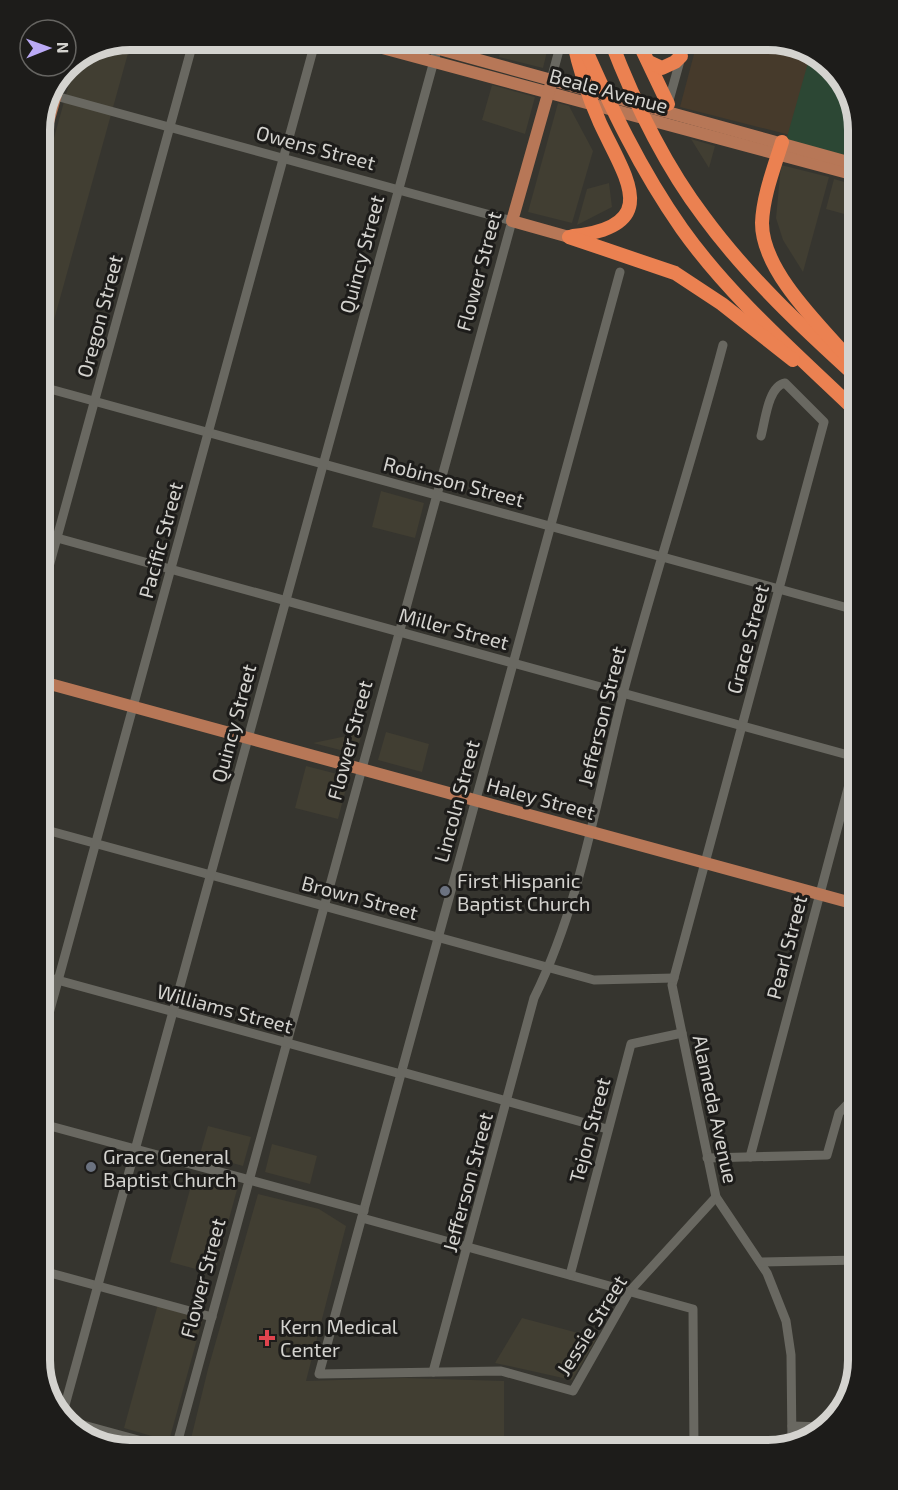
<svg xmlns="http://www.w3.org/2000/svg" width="898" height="1490" viewBox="0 0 898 1490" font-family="'Exo 2',sans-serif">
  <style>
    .built { fill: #413e32 }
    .industrial { fill: #463a2b }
    .green { fill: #2c4734 }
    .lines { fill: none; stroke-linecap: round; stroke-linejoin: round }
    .minor { stroke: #696861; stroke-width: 9 }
    .major { stroke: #b77757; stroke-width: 12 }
    .highway { stroke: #eb8151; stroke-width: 14 }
    .worship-dot { fill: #6b7280; stroke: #1d1c1a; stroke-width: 2 }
    .health-dot { fill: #e0444e; stroke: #1d1c1a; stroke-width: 2 }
    .labels { text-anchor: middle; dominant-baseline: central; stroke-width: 6; stroke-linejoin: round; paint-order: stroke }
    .street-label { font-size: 20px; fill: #d4d3cf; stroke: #1d1c1a }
    .poi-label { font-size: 20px; fill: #d4d3cf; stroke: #1d1c1a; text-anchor: start }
    .rim { fill: none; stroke: #d4d3cf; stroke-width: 8 }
  </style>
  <rect width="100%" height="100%" fill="#36352f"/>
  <g class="built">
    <path d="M129 39H132L39 374V192L75 62Z"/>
    <path d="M504 39H550L543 68 499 57Z"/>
    <path d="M492 85 535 97 525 134 482 120Z"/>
    <path d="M558 103 569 106 593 151 572 223 528 212Z"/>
    <path d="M691 139 715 146 709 168Z"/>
    <path d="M781 165 829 177 803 272 783 240 776 218Z"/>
    <path d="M834 179 859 186V218L826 209Z"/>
    <path d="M609 183 612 207 577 225 587 189Z"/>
    <path d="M381 491 424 503 415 538 372 527Z"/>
    <path d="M386 732 429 744 422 772 378 760Z"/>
    <path d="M362 733 356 754 313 743 361 733Z"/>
    <path d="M306 766 349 777 338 819 295 808Z"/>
    <path d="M208 1126 251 1137 243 1166 200 1154Z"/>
    <path d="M272 1144 317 1156 310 1184 265 1172Z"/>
    <path d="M194 1175 238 1186 214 1274 170 1262Z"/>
    <path d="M258 1194 319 1209 346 1226 306 1381 405 1378 504 1381V1451H188L208 1369Z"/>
    <path d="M158 1304 201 1317 202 1321 169 1441 124 1428Z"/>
    <path d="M522 1318 597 1338 572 1380 495 1363Z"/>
    <path d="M121 1440 162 1451H124L118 1449Z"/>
  </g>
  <path class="industrial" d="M698 39H775L812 52 790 135 680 107Z"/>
  <path class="green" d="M811 52 819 54 850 90 859 129V160L789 140 787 137Z"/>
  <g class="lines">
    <g class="minor">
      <path d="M551 80 562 39"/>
      <path d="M52 95 512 221 175 1451"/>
      <path d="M668 104 686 39"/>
      <path d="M620 272 319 1374 501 1371 573 1391 629 1292 716 1197"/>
      <path d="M859 316 854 315 859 296"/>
      <path d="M39 386 859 611"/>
      <path d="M761 436C765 422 768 386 785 383L824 422 672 985 716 1197 767 1273 786 1321 791 1355 792 1445"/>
      <path d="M39 533 859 758"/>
      <path d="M39 603 194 39"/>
      <path d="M39 828 594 980 674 978"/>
      <path d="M39 975 401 1074"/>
      <path d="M39 1050 316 39"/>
      <path d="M402 1072 607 1129"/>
      <path d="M39 1123 364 1211"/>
      <path d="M750 1157 859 747"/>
      <path d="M707 1158 827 1155 839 1113 859 1092"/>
      <path d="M362 1218 693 1309 694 1451"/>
      <path d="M760 1262 859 1260"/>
      <path d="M39 1270 212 1317"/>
      <path d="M570 1275 631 1044 682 1033"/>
      <path d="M433 1372 534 998C581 903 597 796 623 694 654 577 692 462 723 345"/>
      <path d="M62 1416 440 39"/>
      <path d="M65 1420 175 1450"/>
      <path d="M792 1426 825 1427"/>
    </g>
    <g class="major">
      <path d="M349 39 859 176"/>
      <path d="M403 39 859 165"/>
      <path d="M550 87 512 221 569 237"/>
      <path d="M39 154 61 77"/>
      <path d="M39 681 859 905"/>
    </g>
    <g class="highway">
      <path d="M573 39C579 68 588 96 600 123 625 177 664 226 573 236"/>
      <path d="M581 39C610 106 640 169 682 229 731 298 798 355 859 414"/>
      <path d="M610 39C634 102 663 163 704 217 748 277 804 329 859 379"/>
      <path d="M637 39 668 104"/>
      <path d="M649 62 662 68 675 62 681 56"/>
      <path d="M782 142C774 168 763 196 762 223 762 274 827 332 859 370"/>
      <path d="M569 237 675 273 722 304 793 360"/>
    </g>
  </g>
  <g class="worship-dot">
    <circle cx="445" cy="891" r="6"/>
    <circle cx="91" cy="1167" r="6"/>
  </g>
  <path class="health-dot" d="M264 1329h6v6h6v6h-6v6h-6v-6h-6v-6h6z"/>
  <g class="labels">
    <g class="street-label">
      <text transform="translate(609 90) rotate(15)">Beale Avenue</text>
      <text transform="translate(316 147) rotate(15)">Owens Street</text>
      <text transform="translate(361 254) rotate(-75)">Quincy Street</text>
      <text transform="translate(478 271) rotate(-75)">Flower Street</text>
      <text transform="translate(99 316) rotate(-75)">Oregon Street</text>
      <text transform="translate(454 481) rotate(15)">Robinson Street</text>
      <text transform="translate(160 540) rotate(-75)">Pacific Street</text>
      <text transform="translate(454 628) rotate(15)">Miller Street</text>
      <text transform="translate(747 639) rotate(-75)">Grace Street</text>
      <text transform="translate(601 716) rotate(-76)">Jefferson Street</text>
      <text transform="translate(233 723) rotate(-75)">Quincy Street</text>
      <text transform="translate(349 740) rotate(-75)">Flower Street</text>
      <text transform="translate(541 798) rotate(15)">Haley Street</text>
      <text transform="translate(456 801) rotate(-75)">Lincoln Street</text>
      <text transform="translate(360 897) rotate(15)">Brown Street</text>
      <text transform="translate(786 947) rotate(-75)">Pearl Street</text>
      <text transform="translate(225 1008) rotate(15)">Williams Street</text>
      <text transform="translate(716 1109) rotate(78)">Alameda Avenue</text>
      <text transform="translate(589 1130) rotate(-75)">Tejon Street</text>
      <text transform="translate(467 1182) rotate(-75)">Jefferson Street</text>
      <text transform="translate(202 1278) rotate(-75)">Flower Street</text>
      <text transform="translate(591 1325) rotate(-58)">Jessie Street</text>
    </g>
    <g class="poi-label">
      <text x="457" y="880">First Hispanic<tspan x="457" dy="23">Baptist Church</tspan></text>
      <text x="103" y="1156">Grace General<tspan x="103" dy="23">Baptist Church</tspan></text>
      <text x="280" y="1326">Kern Medical<tspan x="280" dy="23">Center</tspan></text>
    </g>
  </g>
  <path d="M0 0H898V1490H0ZM130 50H768A80 80 0 0 1 848 130V1360A80 80 0 0 1 768 1440H130A80 80 0 0 1 50 1360V130A80 80 0 0 1 130 50Z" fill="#1d1c1a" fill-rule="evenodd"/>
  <path class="rim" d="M130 50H768A80 80 0 0 1 848 130V1360A80 80 0 0 1 768 1440H130A80 80 0 0 1 50 1360V130A80 80 0 0 1 130 50Z"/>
  <g transform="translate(48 48) rotate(89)"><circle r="28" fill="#1d1c1a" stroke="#666562" stroke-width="1.5"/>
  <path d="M0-4.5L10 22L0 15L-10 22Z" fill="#bbaaf6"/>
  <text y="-9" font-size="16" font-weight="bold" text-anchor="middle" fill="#d4d3cf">N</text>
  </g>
</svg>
